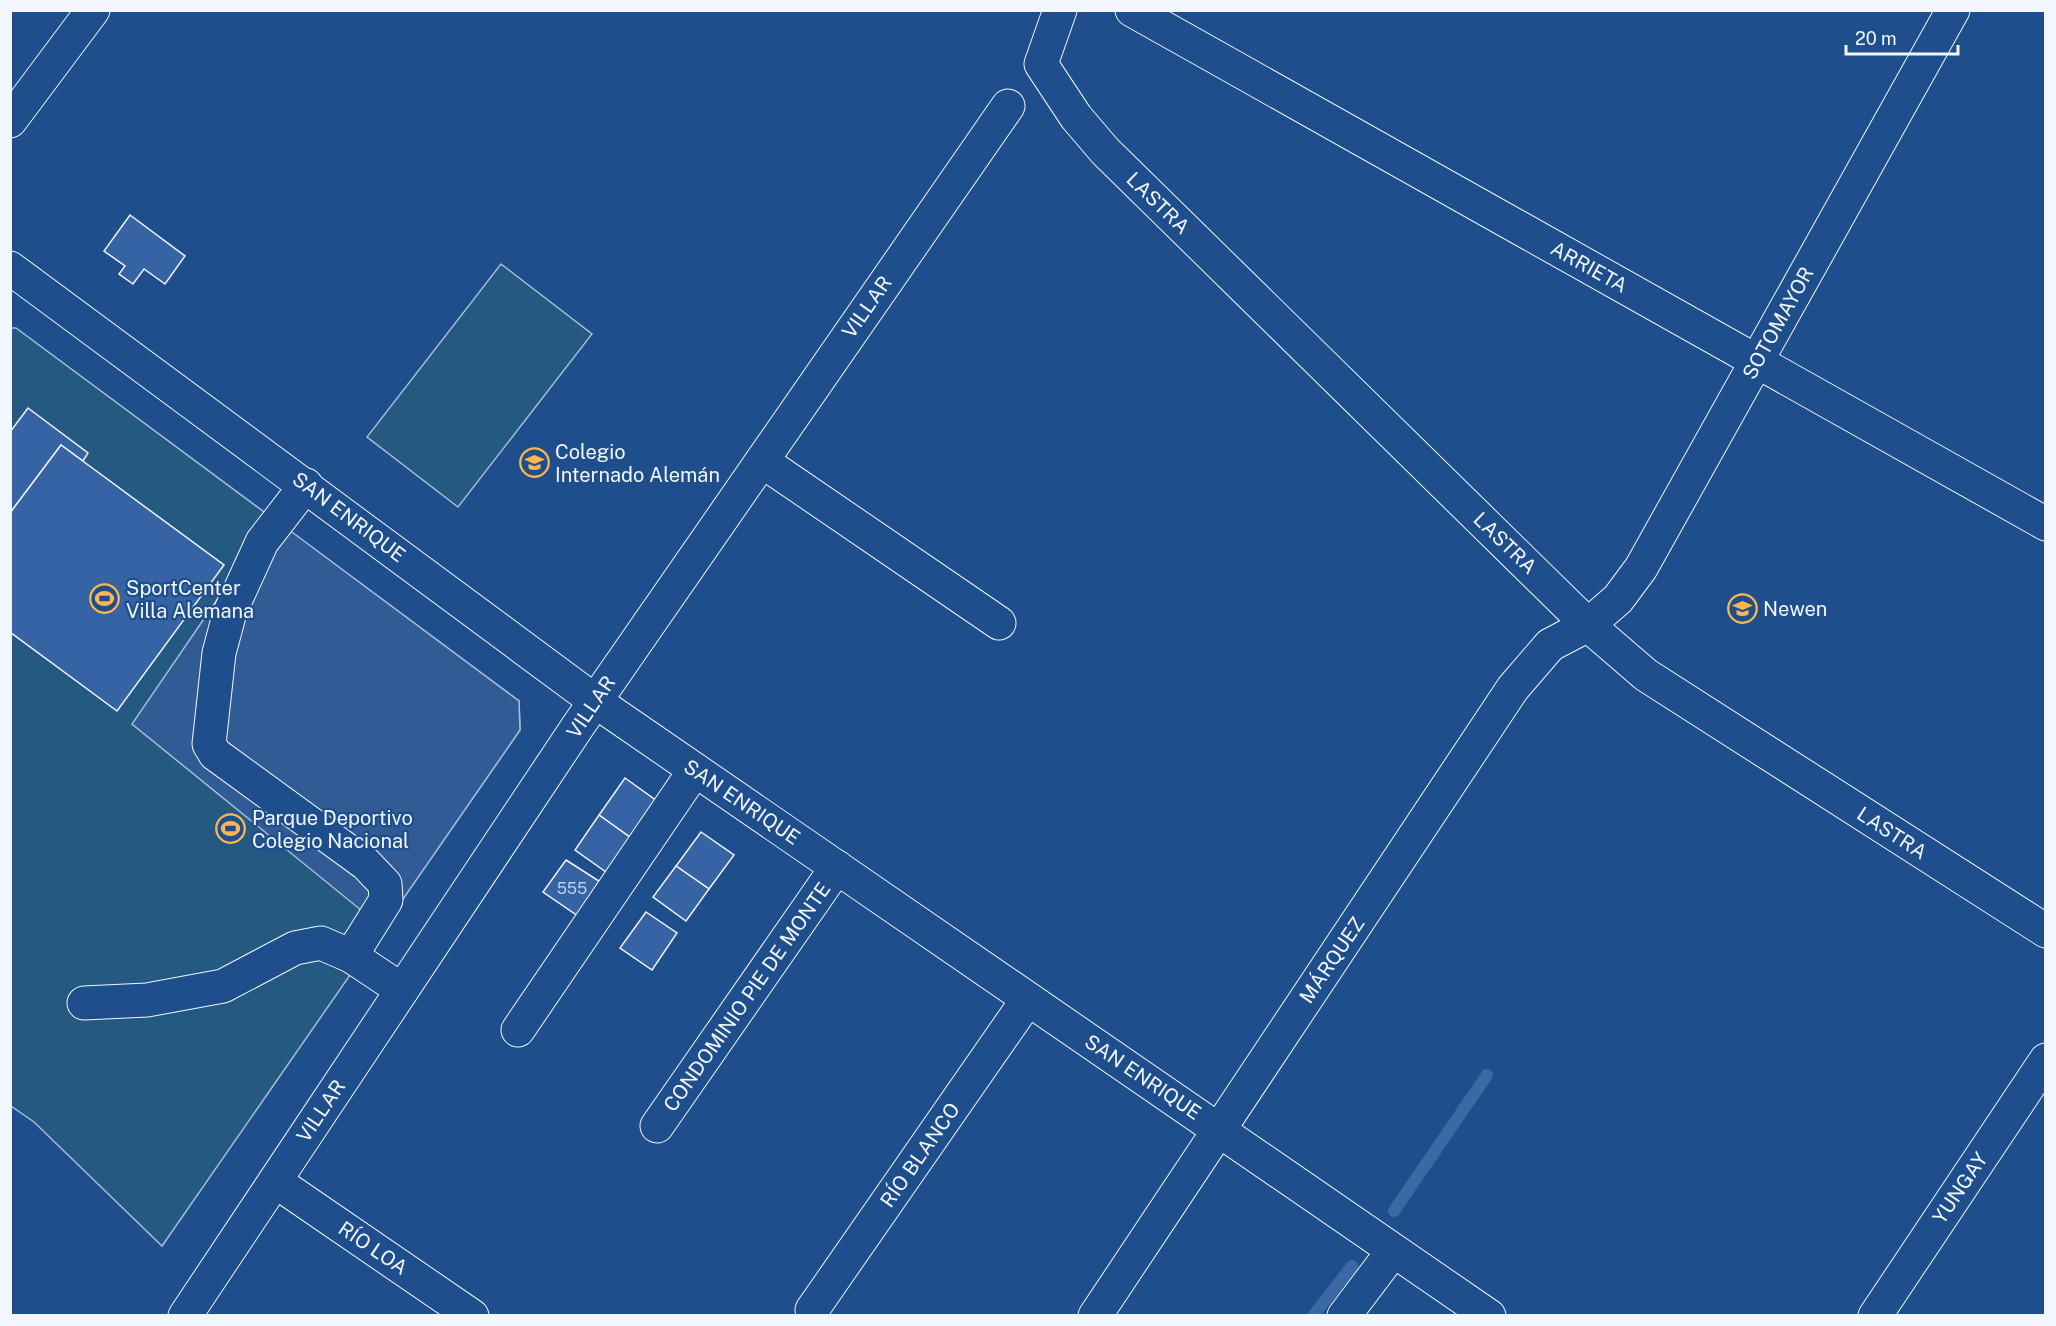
<svg xmlns="http://www.w3.org/2000/svg" width="2056" height="1326" viewBox="0 0 2056 1326" font-family="'Public Sans',sans-serif">
  <style>
    .green { fill: #245a82; stroke: #a8bbd7; stroke-width: 1.5 }
    .parking { fill: #305b95; stroke: #a8bbd7; stroke-width: 1.5 }
    .lines { fill: none; stroke-linecap: round; stroke-linejoin: round }
    .stream { stroke: #3b69a3; stroke-width: 12 }
    .building { fill: #3563a3; stroke: #f2f6ff; stroke-width: 1.5 }
    .minor-casing { stroke: #f2f6ff; stroke-width: 35 }
    .minor { stroke: #1f4e8c; stroke-width: 33 }
    .labels { text-anchor: middle; dominant-baseline: central; stroke-width: 4.5; stroke-linejoin: round; paint-order: stroke }
    .number-label { font-size: 16px; fill: #c3d1e8 }
    .street-label { font-size: 20px; fill: #f2f6ff; stroke: #1f4e8c }
    .poi-label { font-size: 20px; fill: #f2f6ff; stroke: #1f4e8c; text-anchor: start }
  </style>
  <rect width="100%" height="100%" fill="#1f4e8c"/>
  <g class="green">
    <path d="M501 264 592 334 458 507 367 437Z"/>
    <path d="M10 328H16L519 701 520 730 162 1246 34 1122 11 1106Z"/>
  </g>
  <path class="parking" d="M273 518 519 701 520 730 383 928 132 724Z"/>
  <g class="lines">
    <g class="stream">
      <path d="M1394 1211 1487 1075"/>
      <path d="M1313 1316 1352 1266"/>
    </g>
  </g>
  <g class="building">
    <path d="M130 215 185 256 165 284 144 269 133 284 119 274 125 266 104 251Z"/>
    <path d="M28 408 88 453 83 461 61 445 10 513V432Z"/>
    <path d="M61 445 224 565 117 711 10 632V513Z"/>
    <path d="M625 778 657 801 631 838 599 815Z"/>
    <path d="M599 815 631 838 606 872 575 850Z"/>
    <path d="M701 832 734 855 709 889 676 866Z"/>
    <path d="M566 860 602 883 578 916 543 892Z"/>
    <path d="M676 866 709 889 686 921 653 897Z"/>
    <path d="M646 912 677 933 652 970 620 948Z"/>
  </g>
  <g class="lines">
    <defs>
      <g id="minor">
        <path d="M1060 10 1041 64 1076 117 1105 151 1588 625 1646 675 2046 931"/>
        <path d="M1132 10 2046 524"/>
        <path d="M10 121 93 10"/>
        <path d="M10 268 595 701 1489 1316"/>
        <path d="M762 461 999 623"/>
        <path d="M306 485 262 542 230 612 219 653 209 744 215 754 366 864 385 884 386 900 351 956"/>
        <path d="M84 1003 147 1000 223 986 295 948 321 943 351 956 402 990"/>
        <path d="M518 1030 695 770"/>
        <path d="M657 1126 837 867"/>
        <path d="M275 1181 472 1316"/>
        <path d="M812 1310 1028 999"/>
        <path d="M185 1316 578 726 1008 106"/>
        <path d="M1095 1316 1513 688 1550 645 1588 625 1618 599 1641 568 1953 10"/>
        <path d="M1344 1316 1393 1251"/>
        <path d="M1875 1316 2046 1060"/>
      </g>
    </defs>
    <use href="#minor" class="minor-casing"/>
    <use href="#minor" class="minor"/>
  </g>
  <defs>
    <symbol id="school-ring" viewBox="-11 -11 22 22"><circle r="9.5" fill="#1f4e8c" stroke="#ffb74d" stroke-width="1.5"/><path d="M0-5L7-2L0 1L-7-2ZM-4 1L0 2.5L4 1V4Q0 6-4 4Z" fill="#ffb74d"/></symbol>
    <symbol id="stadium-ring" viewBox="-11 -11 22 22"><circle r="9.5" fill="#1f4e8c" stroke="#ffb74d" stroke-width="1.5"/><path d="M0-5a6.5 5 0 1 0 0 10a6.5 5 0 1 0 0-10ZM-3.5-1.8h7v3.6h-7Z" fill="#ffb74d"/></symbol>
  </defs>
  <g fill-rule="evenodd">
    <use href="#school-ring" x="518" y="446" width="33" height="33"/>
    <use href="#stadium-ring" x="88" y="582" width="33" height="33"/>
    <use href="#school-ring" x="1726" y="592" width="33" height="33"/>
    <use href="#stadium-ring" x="214" y="812" width="33" height="33"/>
  </g>
  <g class="labels">
    <g class="number-label">
      <text x="572" y="888">555</text>
    </g>
    <g class="street-label">
      <text transform="translate(1158 203) rotate(44)">LASTRA</text>
      <text transform="translate(1589 267) rotate(29)">ARRIETA</text>
      <text transform="translate(867 307) rotate(-55)">VILLAR</text>
      <text transform="translate(1778 323) rotate(-61)">SOTOMAYOR</text>
      <text transform="translate(349 517) rotate(37)">SAN ENRIQUE</text>
      <text transform="translate(1505 543) rotate(44)">LASTRA</text>
      <text transform="translate(591 707) rotate(-56)">VILLAR</text>
      <text transform="translate(742 802) rotate(34)">SAN ENRIQUE</text>
      <text transform="translate(1892 833) rotate(33)">LASTRA</text>
      <text transform="translate(1332 960) rotate(-56)">MÁRQUEZ</text>
      <text transform="translate(747 997) rotate(-55)">CONDOMINIO PIE DE MONTE</text>
      <text transform="translate(1143 1077) rotate(34)">SAN ENRIQUE</text>
      <text transform="translate(321 1111) rotate(-56)">VILLAR</text>
      <text transform="translate(920 1155) rotate(-55)">RÍO BLANCO</text>
      <text transform="translate(1960 1188) rotate(-56)">YUNGAY</text>
      <text transform="translate(373 1248) rotate(34)">RÍO LOA</text>
    </g>
    <g class="poi-label">
      <text x="555" y="452">Colegio<tspan x="555" dy="23">Internado Alemán</tspan></text>
      <text x="126" y="588">SportCenter<tspan x="126" dy="23">Villa Alemana</tspan></text>
      <text x="1763" y="609">Newen</text>
      <text x="252" y="818">Parque Deportivo<tspan x="252" dy="23">Colegio Nacional</tspan></text>
    </g>
  </g>
  <rect width="2056" height="1326" fill="none" stroke="#f2f6ff" stroke-width="24"/>
  <path d="M1846 45v9h112v-9" fill="none" stroke="#f2f6ff" stroke-width="3"/>
  <text x="1855" y="45" font-size="18" fill="#f2f6ff" stroke="#1f4e8c" stroke-width="4.5" paint-order="stroke">20 m</text>
</svg>
